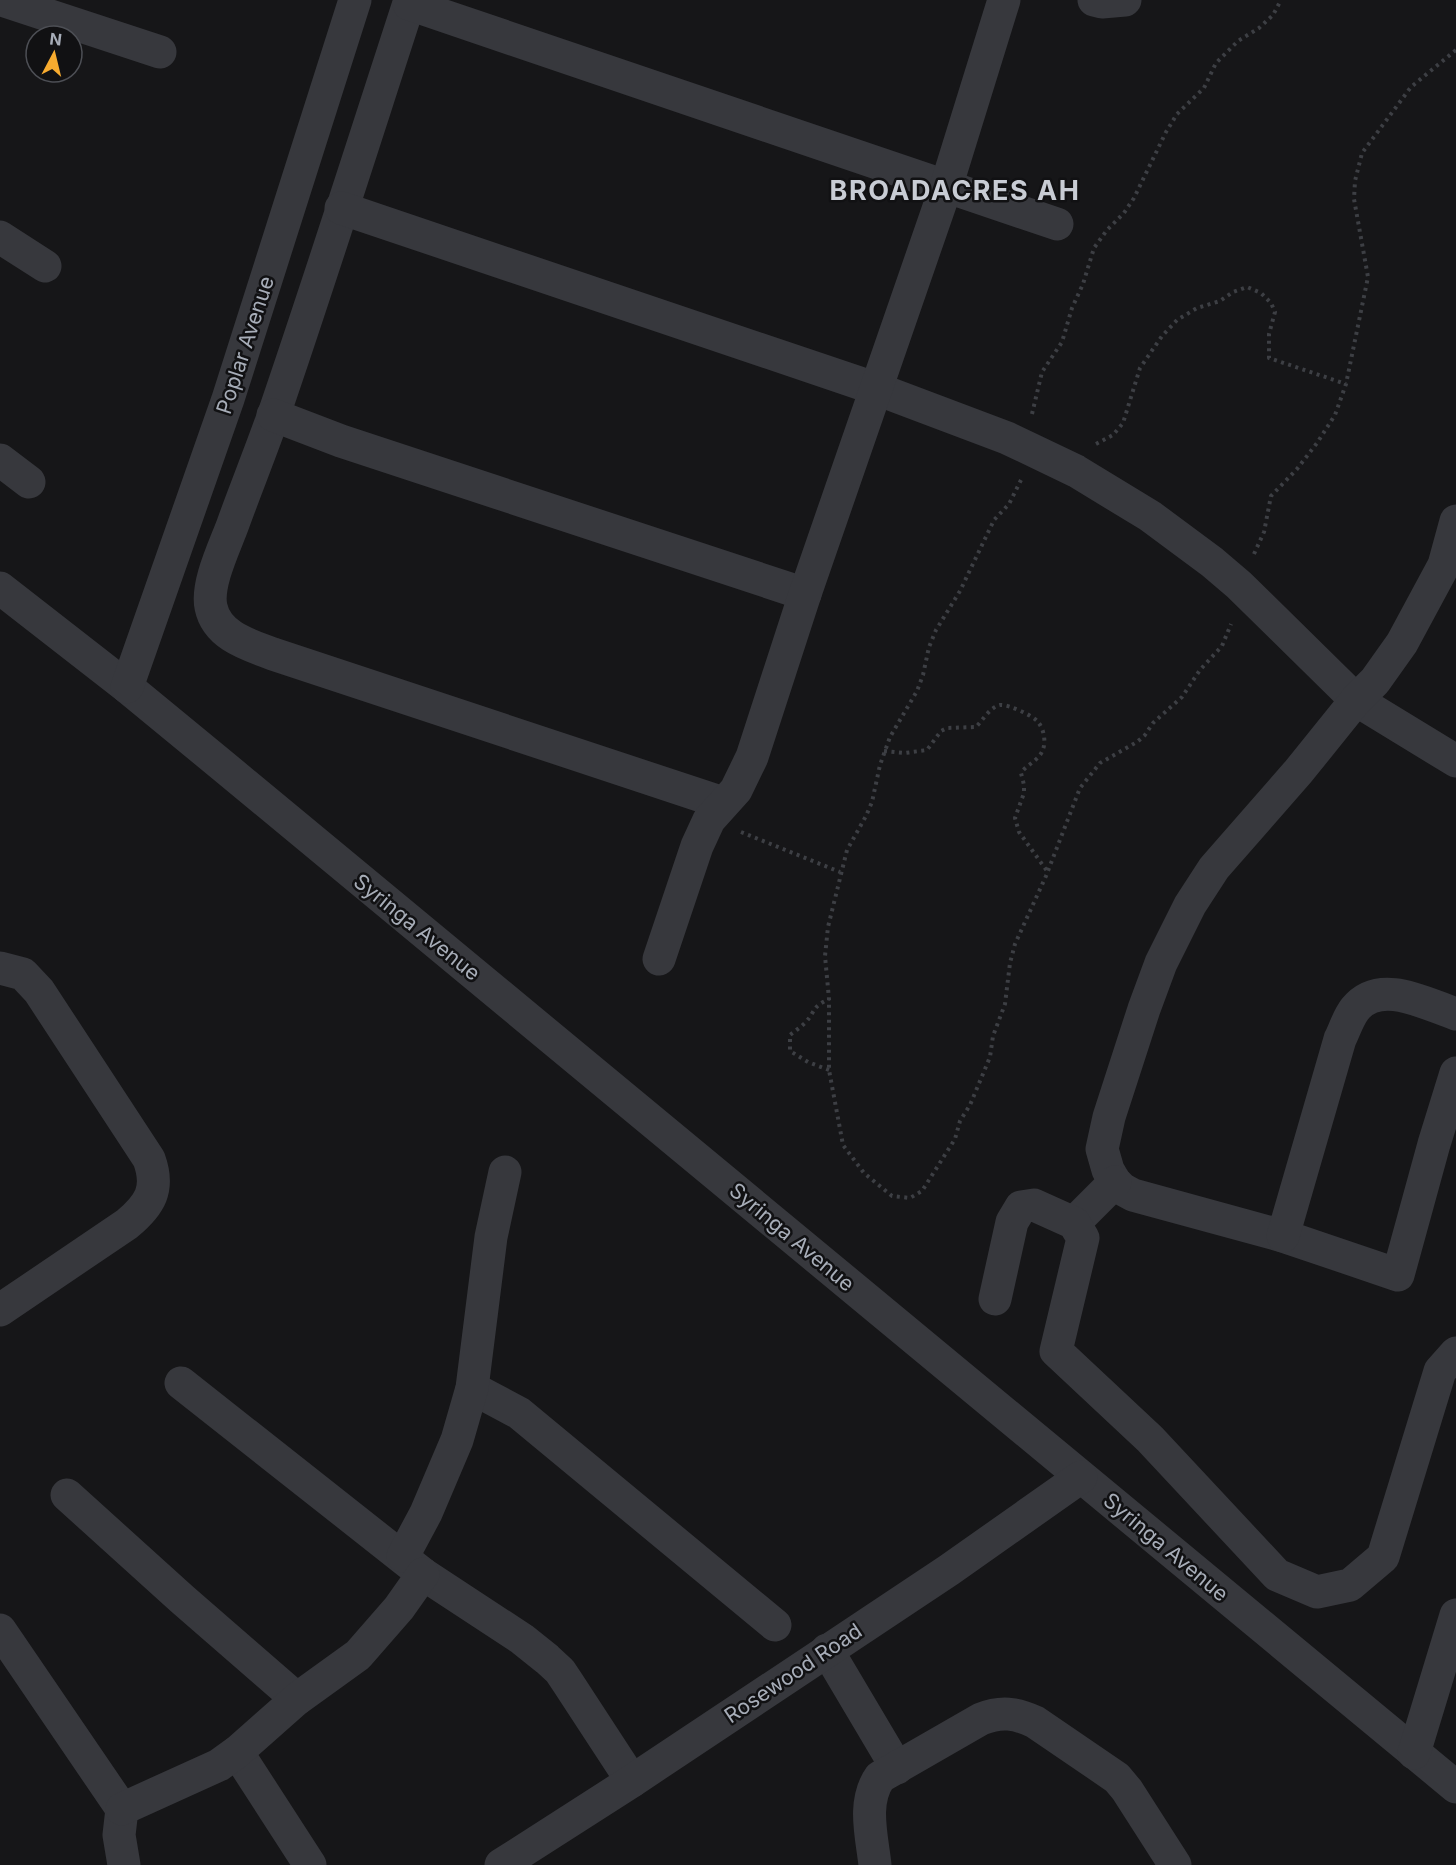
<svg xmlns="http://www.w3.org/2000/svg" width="1456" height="1865" viewBox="0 0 1456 1865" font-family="Inter,sans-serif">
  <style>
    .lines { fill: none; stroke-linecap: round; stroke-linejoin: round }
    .path { stroke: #3d3f44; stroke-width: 4; stroke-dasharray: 3 4.5; stroke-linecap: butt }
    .minor { stroke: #37383d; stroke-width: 33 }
    .labels { text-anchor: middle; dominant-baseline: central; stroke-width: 5; stroke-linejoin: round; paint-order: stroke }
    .street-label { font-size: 21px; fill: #a7adb8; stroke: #111113 }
    .district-label { font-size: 27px; font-weight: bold; letter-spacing: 1.5px; fill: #c8ccd4; stroke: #111113 }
  </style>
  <rect width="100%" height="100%" fill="#161618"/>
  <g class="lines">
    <g class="path">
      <path d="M1032 414 1042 372 1062 342 1072 308 1083 284 1094 248 1107 230 1124 213 1134 198 1166 132 1177 114 1204 88 1216 63 1238 41 1259 28 1273 15 1281 0"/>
      <path d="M1096 444 1113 435 1123 423 1140 368 1162 336 1177 320 1197 308 1220 301 1233 292 1247 287 1261 293 1271 303 1275 312 1269 334V358L1346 384"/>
      <path d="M1021 480 1009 504 994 520 960 591 936 630 929 647 923 675 917 691 890 737 880 765 872 802 866 816 847 850 828 927 825 956 829 999V1070L843 1145 864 1173 892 1196 910 1198 922 1191 955 1139 960 1121 970 1105 990 1057 993 1036 1005 1004 1010 963 1015 944 1046 876 1080 788 1100 763 1137 742 1145 735 1153 723 1182 697 1200 670 1222 646 1231 624"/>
      <path d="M1254 554 1264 532 1271 496 1297 469 1317 443 1335 415 1346 384 1368 277 1354 199 1355 181 1362 153 1411 87 1456 50"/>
      <path d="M884 751 905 753 927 750 941 731 947 728 976 727C983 720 990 707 1000 705 1008 704 1034 716 1038 722 1044 729 1046 742 1043 749 1040 760 1027 764 1021 773L1024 785V793L1015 818 1019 832 1047 871"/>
      <path d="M741 832 840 872"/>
      <path d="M829 1070 808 1062 790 1051V1035C795 1031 801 1027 806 1022 816 1010 812 1007 829 999"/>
    </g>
    <g class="minor">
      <path d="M2 0 160 52"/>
      <path d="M410 0C365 138 321 277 274 414 261 451 246 488 233 524 225 546 206 584 211 607 217 636 249 645 273 654L723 803"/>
      <path d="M1094 0 1102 2 1125 0"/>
      <path d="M409 4 1057 224"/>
      <path d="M341 208 877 389 1007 438 1076 471 1150 516 1212 562 1239 585 1356 700 1456 761"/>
      <path d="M0 237 45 266"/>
      <path d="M273 415 341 441 805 594"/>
      <path d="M0 460 29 482"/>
      <path d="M1456 521 1444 565 1402 643 1375 681 1356 700 1298 772 1214 868 1190 905 1161 963 1144 1009 1109 1117 1102 1149 1108 1170 1115 1182 1122 1189 1133 1195 1283 1236 1398 1275 1434 1144 1456 1073"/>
      <path d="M0 588 127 687 223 766 1456 1787"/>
      <path d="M127 687 228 399 355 0"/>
      <path d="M659 959 697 846 709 820 736 790 752 757 805 594 946 187 1004 0"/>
      <path d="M0 968 23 974 39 991 149 1159C160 1189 150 1205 127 1224L0 1310"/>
      <path d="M1074 1223 1115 1182"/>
      <path d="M1283 1236 1340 1039C1345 1029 1348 1018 1355 1009 1380 978 1426 1004 1456 1014"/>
      <path d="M995 1299 1012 1222 1021 1207 1034 1205 1074 1223 1083 1238 1056 1351 1150 1439 1277 1575 1317 1592 1350 1585 1383 1557 1440 1371 1456 1353"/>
      <path d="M181 1383 423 1574 522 1639 547 1659 560 1671 568 1683 632 1781"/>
      <path d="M472 1388 519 1413 775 1625"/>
      <path d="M67 1495 182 1599 297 1699"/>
      <path d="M403 1556 426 1513 457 1440 472 1388 491 1237 505 1172"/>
      <path d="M0 1630 122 1809 119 1835 124 1865"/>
      <path d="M827 1650 897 1768"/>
      <path d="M237 1752 310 1865"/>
      <path d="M1414 1753 1456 1615"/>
      <path d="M122 1809 219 1765 237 1752 297 1699 358 1655 399 1608 423 1574"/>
      <path d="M501 1865 632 1781 949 1570 1081 1477"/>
      <path d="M875 1865C872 1837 862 1802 880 1777L981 1719C1001 1711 1016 1713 1035 1722L1117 1778 1127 1790 1175 1865"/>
    </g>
  </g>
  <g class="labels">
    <g class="street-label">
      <text transform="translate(245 345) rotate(-72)">Poplar Avenue</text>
      <text transform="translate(417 927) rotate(39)">Syringa Avenue</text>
      <text transform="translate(792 1237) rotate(40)">Syringa Avenue</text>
      <text transform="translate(1166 1547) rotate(40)">Syringa Avenue</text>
      <text transform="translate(793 1673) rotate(-34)">Rosewood Road</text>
    </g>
    <g class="district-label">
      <text x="955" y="190">BROADACRES AH</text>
    </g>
  </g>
  <g transform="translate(54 54) rotate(7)"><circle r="28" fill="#111113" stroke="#4d4f55" stroke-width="1.5"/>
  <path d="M0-4.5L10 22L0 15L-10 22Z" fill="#f7ab2f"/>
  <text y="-9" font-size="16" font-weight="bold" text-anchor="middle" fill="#a7adb8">N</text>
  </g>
</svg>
